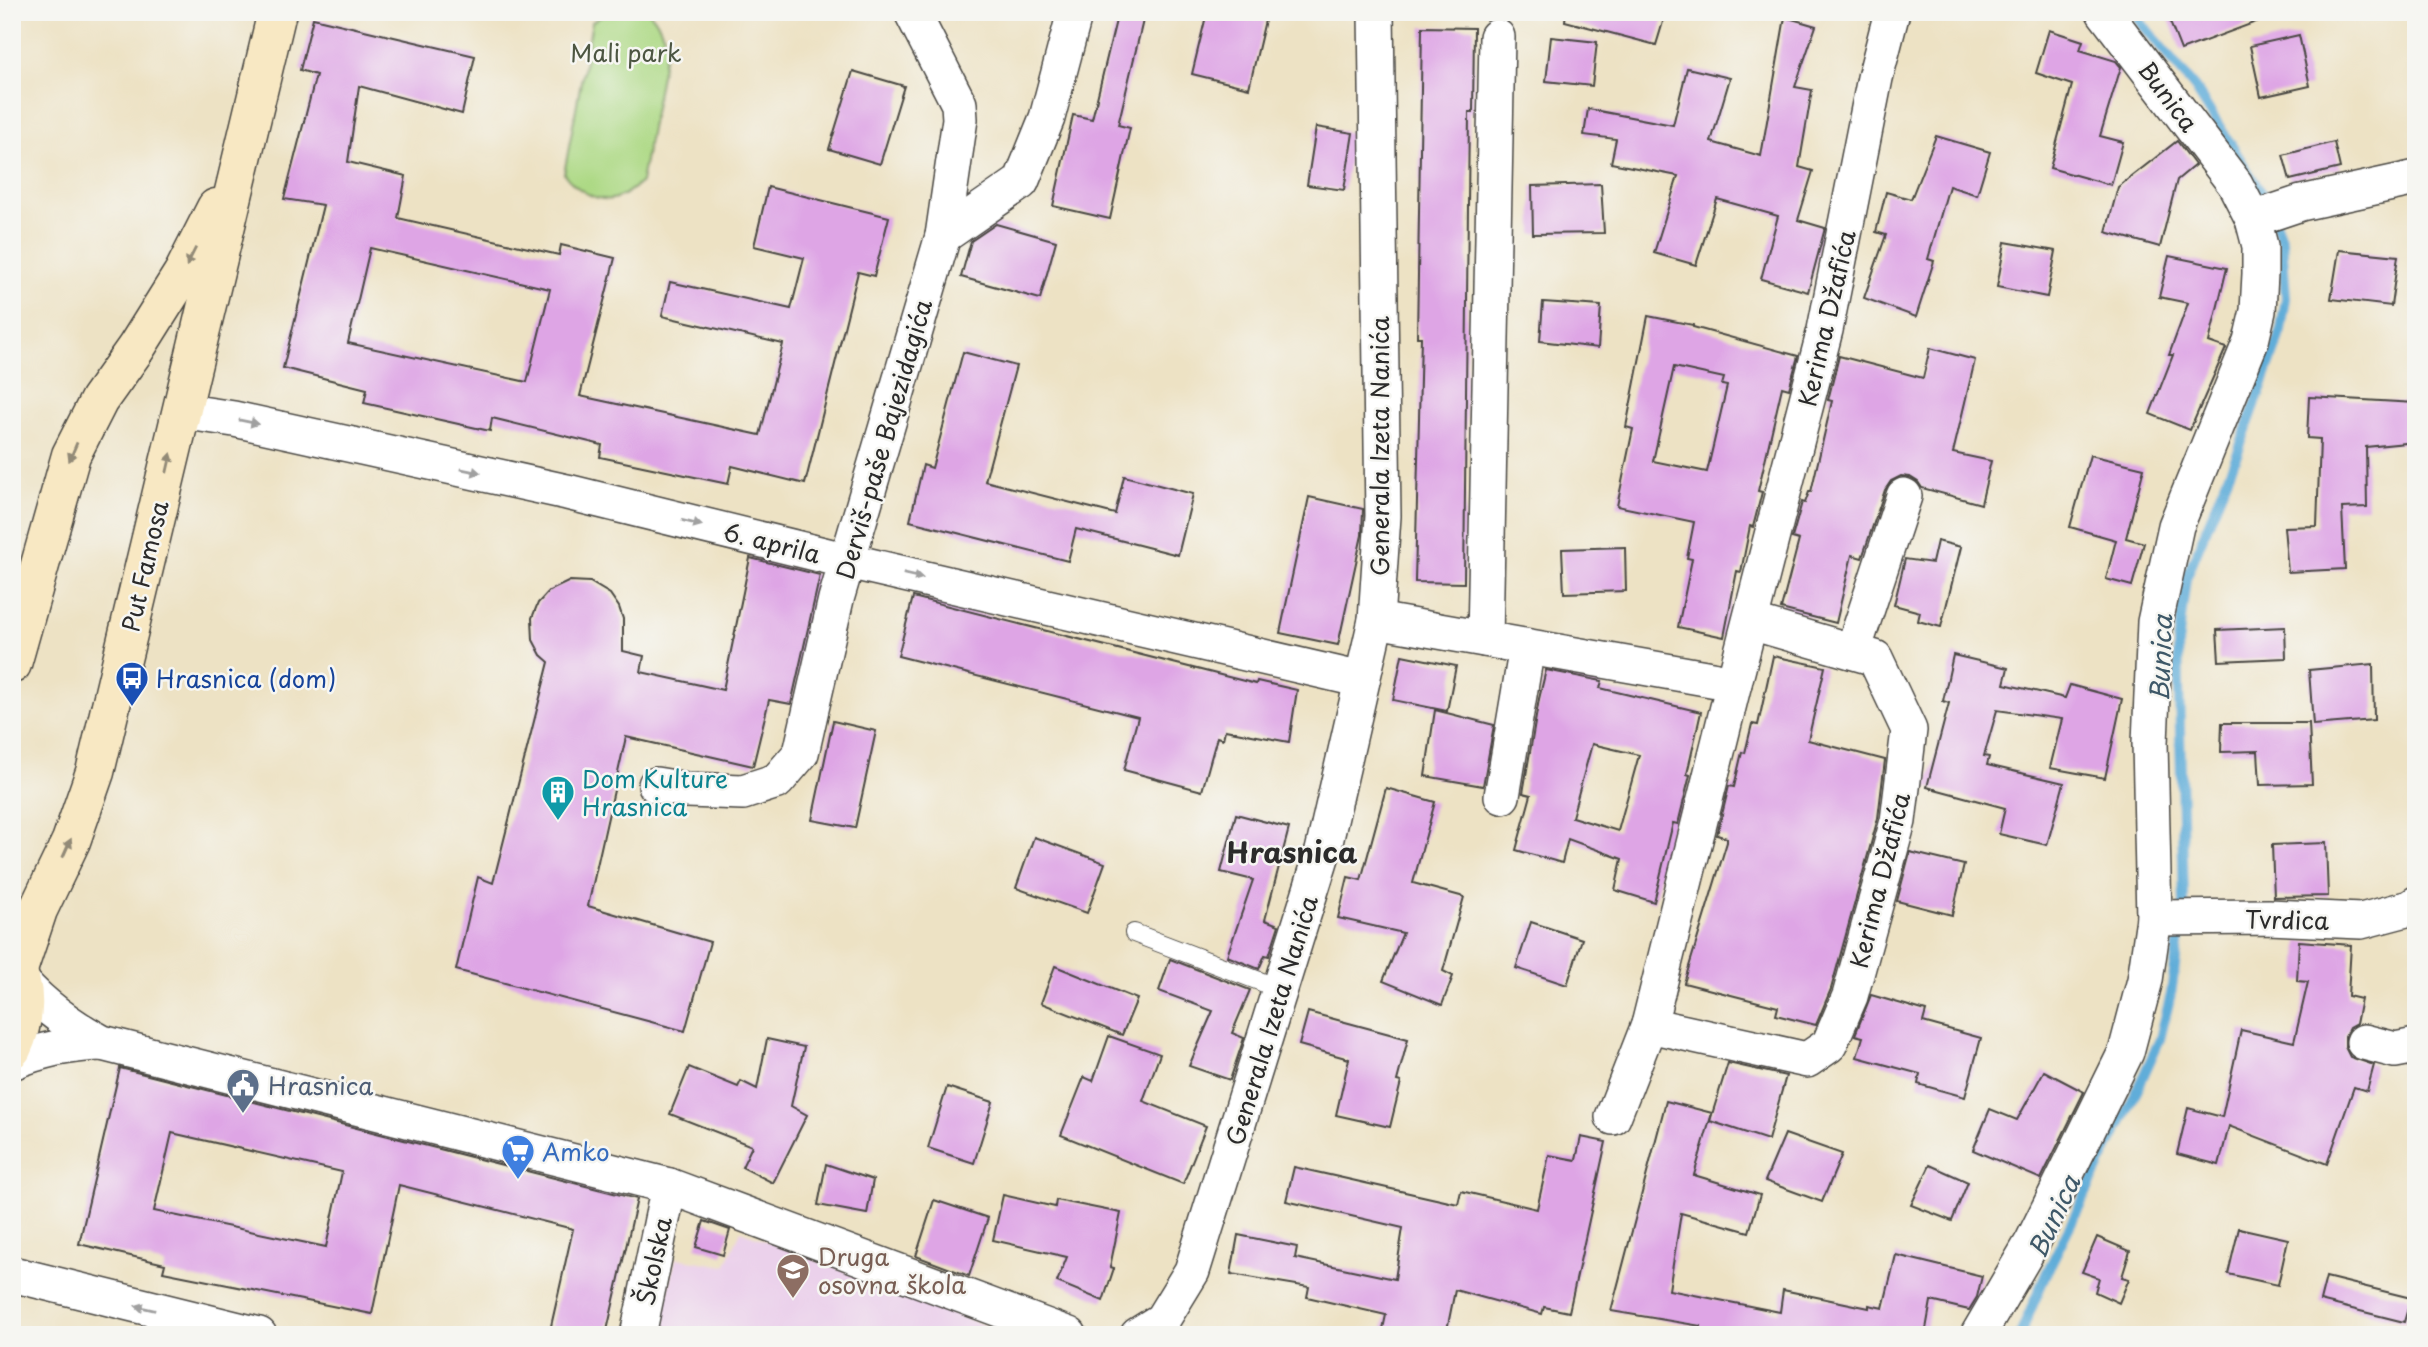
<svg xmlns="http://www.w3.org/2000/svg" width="2428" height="1347" viewBox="0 0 2428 1347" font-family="'Playpen Sans',sans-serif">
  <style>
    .built { fill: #ebd1eb }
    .green { fill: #add985; stroke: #6c8258; stroke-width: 2 }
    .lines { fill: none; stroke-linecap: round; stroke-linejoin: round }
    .stream { stroke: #60add9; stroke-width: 10 }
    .building { fill: #dea5e5; fill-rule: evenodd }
    .lane-casing { stroke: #484642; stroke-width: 20 }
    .street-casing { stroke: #484642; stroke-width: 38 }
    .secondary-casing { stroke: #484642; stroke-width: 41 }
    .lane { stroke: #fff; stroke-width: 18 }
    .street { stroke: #fff; stroke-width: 35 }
    .secondary { stroke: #f8e8c3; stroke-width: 38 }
    .oneway { fill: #928a77 }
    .oneway2 { fill: #a0a0a0 }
    .labels { text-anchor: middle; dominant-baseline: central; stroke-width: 5; stroke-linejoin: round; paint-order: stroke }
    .park-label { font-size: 24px; fill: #4c5642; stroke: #f6f6f2 }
    .street-label { font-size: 24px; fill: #2b2b2b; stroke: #f6f6f2 }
    .transit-label { font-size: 24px; fill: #164399; stroke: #f6f6f2; text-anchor: start }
    .culture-label { font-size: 24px; fill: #0d838f; stroke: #f6f6f2; text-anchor: start }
    .service-label { font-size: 24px; fill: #4e5e75; stroke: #f6f6f2; text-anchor: start }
    .shop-label { font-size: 24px; fill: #366cbe; stroke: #f6f6f2; text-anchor: start }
    .education-label { font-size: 24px; fill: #785e54; stroke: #f6f6f2; text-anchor: start }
    .water-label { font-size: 26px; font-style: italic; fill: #3e5868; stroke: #f6f6f2 }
    .quarter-label { font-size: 28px; font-weight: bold; fill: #2b2b2b; stroke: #f6f6f2 }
  </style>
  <rect width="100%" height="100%" fill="#f6f6f2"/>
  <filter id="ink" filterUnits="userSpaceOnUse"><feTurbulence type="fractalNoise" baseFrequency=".0143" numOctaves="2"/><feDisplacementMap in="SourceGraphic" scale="14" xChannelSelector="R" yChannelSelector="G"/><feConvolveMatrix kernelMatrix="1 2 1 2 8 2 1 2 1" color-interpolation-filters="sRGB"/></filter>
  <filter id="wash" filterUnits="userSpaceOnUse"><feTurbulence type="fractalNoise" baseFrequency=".00686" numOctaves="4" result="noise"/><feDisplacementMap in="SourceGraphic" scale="28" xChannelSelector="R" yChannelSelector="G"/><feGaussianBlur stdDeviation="1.57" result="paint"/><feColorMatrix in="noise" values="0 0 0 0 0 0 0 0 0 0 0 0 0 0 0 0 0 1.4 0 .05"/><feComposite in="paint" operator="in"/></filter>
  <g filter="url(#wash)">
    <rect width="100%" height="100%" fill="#ede2c4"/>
    <path class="built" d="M741 1231 1009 1335H658L676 1258 725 1266Z"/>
    <path class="green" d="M609 12H649L657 21 667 43 641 182C633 189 622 198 612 199 594 202 574 187 564 174L592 22Z"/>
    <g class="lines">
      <path class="stream" d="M2020 1335 2046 1274 2138 1088 2160 1039 2171 994 2184 903 2178 644 2186 578 2238 452 2280 336 2286 298 2282 240 2268 203 2195 88 2139 20 2135 12"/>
    </g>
    <g id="blocks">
      <g class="building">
        <path d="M1118 12H1145L1118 125 1130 128 1110 219 1053 206 1073 115 1092 119Z"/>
        <path d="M1207 12H1267L1249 88 1192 74Z"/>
        <path d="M1566 12H1666L1656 45 1565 21Z"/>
        <path d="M2166 12H2274L2275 15 2181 50Z"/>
        <path d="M1785 17 1816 26 1795 87 1812 90 1799 167 1813 171 1798 220 1825 228 1808 292 1761 279 1778 216 1717 199 1696 265 1654 253 1678 176 1611 163 1616 139 1584 135 1588 109 1673 125 1687 68 1730 78 1711 142 1761 156Z"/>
        <path d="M313 18 475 56 462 114 359 86 348 162 406 176 398 218 559 255 561 245 615 258 580 396 760 435 783 344 662 316 670 282 791 309 804 258 754 246 768 187 889 217 874 276 858 272 805 484 732 466 728 484 600 457 602 445 492 418 490 431 364 403 367 389 283 368 323 205 284 199 316 75 300 70ZM370 248 550 289 527 382 348 343Z"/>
        <path d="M1422 27 1474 28 1473 112H1469L1464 583 1415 582 1421 337H1417Z"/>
        <path d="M2049 30 2083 41 2080 50 2116 61 2121 67 2100 136 2123 142 2111 185 2050 168 2072 85 2036 73Z"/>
        <path d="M2299 35 2310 86 2261 97 2250 46Z"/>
        <path d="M1551 37 1597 42 1592 86 1546 81Z"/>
        <path d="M853 71 904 86 880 164 829 149Z"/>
        <path d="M1316 127 1353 133 1344 190 1307 185Z"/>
        <path d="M1936 136 1990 152 1977 195 1949 186 1928 259 1934 261 1916 317 1864 298 1886 235 1876 232 1886 192 1911 199Z"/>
        <path d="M2177 141 2195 165 2177 180 2160 247 2106 232 2118 187Z"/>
        <path d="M2334 142 2340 168 2290 180 2283 155Z"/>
        <path d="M1601 184 1604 233 1533 234 1532 186Z"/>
        <path d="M996 224 1056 241 1040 299 961 277 971 241Z"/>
        <path d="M2005 242 2056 251 2047 297 1997 287Z"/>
        <path d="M2339 250 2398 256 2391 306 2331 299Z"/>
        <path d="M2169 256 2227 268 2209 342 2226 348 2190 430 2150 414 2173 355H2169L2188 303 2159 297Z"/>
        <path d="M1543 302 1601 306 1598 348 1540 341Z"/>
        <path d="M1648 316 1693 325V327L1798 356 1789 389 1782 387 1758 491 1762 492 1753 527 1750 526 1741 572 1737 571 1724 637 1678 627 1692 559 1687 558 1694 522 1617 506 1633 429 1626 427ZM1674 367 1724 378 1722 385 1727 386 1707 472 1653 461Z"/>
        <path d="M1930 348 1975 360 1953 453 1991 461 1981 504 1922 488 1918 482 1910 477 1901 476 1891 481 1885 490 1862 558 1852 555 1836 623 1781 609 1799 540 1792 538 1802 502 1805 503 1809 492H1811L1832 401 1828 400 1839 356 1923 378Z"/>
        <path d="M963 352 1016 366 985 481 1115 514 1124 476 1193 494 1178 555 1076 529 1068 561 910 521 923 465 932 468Z"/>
        <path d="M2309 397 2416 403V442L2366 447 2367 507 2342 508 2345 569 2288 572 2284 527 2317 526 2320 439 2307 438Z"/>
        <path d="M2090 455 2144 468 2126 538 2144 543 2132 586 2106 579 2116 540 2070 527Z"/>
        <path d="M1309 497 1363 509 1362 535 1338 645 1280 633Z"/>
        <path d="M1937 541 1961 547 1941 627 1918 621 1920 612 1894 605 1905 559 1932 563Z"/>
        <path d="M1625 547 1626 591 1564 593 1562 549Z"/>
        <path d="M750 558 820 575 791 704 769 700 753 766 626 737 588 906 710 942 685 1031 456 970 478 877 493 883 549 662 541 655 533 640 532 618 538 603 549 591 570 581 590 582 610 594 619 607 623 619V651L644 656 641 672 723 690Z"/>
        <path d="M913 597 1256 684 1257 681 1297 690 1289 742 1225 730 1223 739 1217 737 1202 791 1124 770 1138 717 898 656Z"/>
        <path d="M2285 627 2286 658 2219 661 2217 630Z"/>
        <path d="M1402 655 1456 666 1447 711 1393 700Z"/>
        <path d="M1953 655 2008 668 2004 684 2065 698 2070 685 2122 699 2105 778 2050 768 2062 719 1997 710 1984 756 1989 757 1987 765 2064 783 2047 845 1999 834 2005 808 1927 787 1949 703 1943 701Z"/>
        <path d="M1773 656 1825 667 1808 740 1885 760 1878 818 1831 989 1816 1025 1776 1015 1778 1007 1684 983 1727 842V838L1717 835 1729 786 1734 787 1742 752 1745 753 1752 724 1758 725Z"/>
        <path d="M2373 664 2374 720 2313 725 2309 670Z"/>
        <path d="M1546 670 1602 681 1600 688 1701 712 1687 774 1690 775 1678 824 1673 823 1654 902 1615 890 1622 859 1568 839 1562 863 1516 850 1531 795 1523 793 1539 699ZM1592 744 1639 755 1618 831 1572 817Z"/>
        <path d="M1435 710 1494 725 1483 786 1425 776Z"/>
        <path d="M833 721 876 731 855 828 812 820Z"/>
        <path d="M2222 723H2309L2312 784 2260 785 2258 751 2221 752Z"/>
        <path d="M1386 788 1435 802 1413 883 1464 897 1443 971 1453 976 1442 1005 1383 981 1403 933 1338 918 1348 877 1361 880Z"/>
        <path d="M1236 814 1289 828 1265 920 1279 925 1269 956 1265 955 1259 969 1227 956 1253 880 1221 872Z"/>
        <path d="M1034 837 1105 863 1087 913 1016 888Z"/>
        <path d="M2326 843 2328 896 2274 897 2272 845Z"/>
        <path d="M1910 852 1964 865 1952 915 1897 901Z"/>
        <path d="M1531 922 1582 939 1567 985 1516 968Z"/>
        <path d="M2299 941 2351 945 2348 996 2361 999 2356 1024 2349 1028 2345 1036V1047L2350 1057 2374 1065 2367 1091 2354 1087 2327 1164 2229 1126 2219 1165 2177 1154 2188 1108 2222 1117 2241 1030 2294 1042 2308 982 2297 981Z"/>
        <path d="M1170 959 1250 990 1232 1033 1244 1038 1230 1080 1189 1066 1213 1011 1159 991Z"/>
        <path d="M1055 966 1137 999 1122 1035 1041 1003Z"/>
        <path d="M1871 995 1926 1011 1923 1022 1981 1038 1965 1097 1918 1084 1920 1074 1857 1057 1863 1037 1855 1035Z"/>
        <path d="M1308 1012 1408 1039 1397 1081 1401 1082 1390 1127 1336 1115 1349 1059 1299 1045Z"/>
        <path d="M1109 1036 1160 1054 1143 1101 1206 1126 1183 1184 1061 1135 1084 1077 1093 1081Z"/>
        <path d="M767 1039 804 1047 791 1106 807 1115 773 1183 742 1167 752 1146 670 1114 689 1067 738 1087 741 1081 757 1089Z"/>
        <path d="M1728 1063 1786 1076 1768 1140 1710 1121Z"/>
        <path d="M120 1068 637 1199 606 1335H549L573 1229 399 1185 372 1314 163 1272 165 1264 79 1244ZM172 1133 342 1172 326 1247 154 1211Z"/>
        <path d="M2044 1071 2084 1092 2041 1179 1973 1150 1990 1109 2017 1120Z"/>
        <path d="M947 1087 993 1102 974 1163 928 1148Z"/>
        <path d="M1666 1101 1712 1113 1694 1175 1760 1195 1749 1232 1681 1213 1669 1290 1780 1312 1783 1290 1869 1308V1305L1883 1308 1896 1255 1982 1276 1977 1297 1969 1310 1931 1301 1925 1335H1699L1701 1326 1611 1311Z"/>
        <path d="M1785 1134 1842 1154 1822 1202 1765 1181Z"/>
        <path d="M1581 1137 1606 1142 1569 1312 1544 1307 1542 1314 1455 1290 1446 1335H1411L1383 1329 1386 1315 1307 1297 1309 1287 1231 1274 1238 1235 1297 1247 1295 1258 1395 1279 1403 1228 1286 1201 1294 1167 1458 1204 1461 1191 1537 1209 1549 1155 1576 1160Z"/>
        <path d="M826 1164 873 1180 867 1214 818 1205Z"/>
        <path d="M1930 1165 1968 1182 1952 1221 1911 1205Z"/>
        <path d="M1003 1195 1055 1207 1056 1200 1121 1213 1110 1267 1114 1268 1103 1301 1057 1282 1067 1257 993 1240Z"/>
        <path d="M934 1200 988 1218 969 1276 916 1256Z"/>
        <path d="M704 1221 730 1230 723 1255 696 1247Z"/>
        <path d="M2239 1228 2288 1239 2278 1285 2228 1274Z"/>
        <path d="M2097 1237 2130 1251 2122 1277 2129 1279 2119 1303 2095 1292 2099 1278 2082 1272Z"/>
        <path d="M2326 1277 2411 1298 2404 1322 2320 1301Z"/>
      </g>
    </g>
  </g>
  <g filter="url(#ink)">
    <use href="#blocks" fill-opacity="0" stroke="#484642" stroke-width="2"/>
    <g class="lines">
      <defs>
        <path id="lane" d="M1134 933 1280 989"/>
        <g id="street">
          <path d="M912 12 959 104 960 119 943 236"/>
          <path d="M2253 219 2301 203 2416 178"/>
          <path d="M181 411 234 419 567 492 848 561 1362 680"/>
          <path d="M1376 620 1734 683"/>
          <path d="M1751 622 1875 658 1909 730 1898 821 1850 996 1829 1045 1807 1060 1649 1025 1734 683 1825 330 1875 78 1892 12"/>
          <path d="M1485 639 1497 37"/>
          <path d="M1853 651 1904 496"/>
          <path d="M656 785 687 790 743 792 777 781 801 753 836 599 943 236 1021 182 1047 118 1075 12"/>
          <path d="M1502 796 1527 647"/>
          <path d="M2154 918 2269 917 2361 921 2410 908 2416 904"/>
          <path d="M22 982C45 1008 71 1026 102 1043L669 1186 1069 1335"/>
          <path d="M2364 1042 2395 1050 2416 1046"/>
          <path d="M12 1062C42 1049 70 1044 102 1043"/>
          <path d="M1613 1117 1649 1025"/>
          <path d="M12 1274 259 1335"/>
          <path d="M638 1335 669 1186"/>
          <path d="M1138 1335 1162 1320 1192 1271 1323 851 1376 620 1383 516 1376 12"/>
          <path d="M1978 1335 2033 1241 2126 1052 2145 980 2154 918 2150 743 2155 622 2176 526 2251 341 2258 311 2260 274V246L2253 219 2235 184 2104 12"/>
        </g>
        <g id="secondary">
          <path d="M12 664 71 455 99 400 136 348 183 273 216 208"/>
          <path d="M12 959C28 988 26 1020 12 1049"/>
          <path d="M18 970 38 910 71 841 95 772 277 12"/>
        </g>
      </defs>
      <use href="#lane" class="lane-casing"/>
      <use href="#street" class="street-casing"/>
      <use href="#secondary" class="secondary-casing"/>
      <use href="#lane" class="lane"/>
      <use href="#street" class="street"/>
      <use href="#secondary" class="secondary"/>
    </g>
    <defs><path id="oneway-solid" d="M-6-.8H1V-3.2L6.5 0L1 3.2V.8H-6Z" transform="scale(1.75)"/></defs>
    <g class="oneway">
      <use href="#oneway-solid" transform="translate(191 257) rotate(117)"/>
      <use href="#oneway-solid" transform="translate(73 452) rotate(113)"/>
      <use href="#oneway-solid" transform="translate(169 463) rotate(-77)"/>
      <use href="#oneway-solid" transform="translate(67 848) rotate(-66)"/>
    </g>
    <g class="oneway2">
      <use href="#oneway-solid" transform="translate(249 422) rotate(12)"/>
      <use href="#oneway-solid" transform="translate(471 471) rotate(12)"/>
      <use href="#oneway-solid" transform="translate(692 523) rotate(14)"/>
      <use href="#oneway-solid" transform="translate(913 576) rotate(13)"/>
      <use href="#oneway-solid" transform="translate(145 1308) rotate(-167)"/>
    </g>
  </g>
  <defs>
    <symbol id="bus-pin" viewBox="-11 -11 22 30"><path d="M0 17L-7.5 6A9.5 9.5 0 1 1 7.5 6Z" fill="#1a4fb4" stroke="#f6f6f2"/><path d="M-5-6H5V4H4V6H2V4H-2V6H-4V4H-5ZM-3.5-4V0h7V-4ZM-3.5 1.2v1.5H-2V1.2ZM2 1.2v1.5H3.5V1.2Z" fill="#fff"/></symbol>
    <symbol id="building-pin" viewBox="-11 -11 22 30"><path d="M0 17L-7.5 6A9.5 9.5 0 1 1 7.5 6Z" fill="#0f9aa8" stroke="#f6f6f2"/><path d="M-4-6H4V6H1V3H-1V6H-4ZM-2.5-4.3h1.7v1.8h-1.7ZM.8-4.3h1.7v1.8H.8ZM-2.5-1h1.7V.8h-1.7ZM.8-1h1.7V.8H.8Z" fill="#fff"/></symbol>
    <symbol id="civic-pin" viewBox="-11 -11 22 30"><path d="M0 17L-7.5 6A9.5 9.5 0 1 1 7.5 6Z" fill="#5c6f8a" stroke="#f6f6f2"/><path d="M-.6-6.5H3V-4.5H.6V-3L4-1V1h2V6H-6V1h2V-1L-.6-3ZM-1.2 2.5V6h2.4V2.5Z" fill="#fff"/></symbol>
    <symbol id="supermarket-pin" viewBox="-11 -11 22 30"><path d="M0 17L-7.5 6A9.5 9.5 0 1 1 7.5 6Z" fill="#3f7fe0" stroke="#f6f6f2"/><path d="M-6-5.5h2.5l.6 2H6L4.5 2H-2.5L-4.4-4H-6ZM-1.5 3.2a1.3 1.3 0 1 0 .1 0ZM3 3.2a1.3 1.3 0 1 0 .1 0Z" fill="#fff"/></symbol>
    <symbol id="school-pin" viewBox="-11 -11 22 30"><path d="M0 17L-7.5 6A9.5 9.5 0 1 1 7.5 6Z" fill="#8d6e63" stroke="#f6f6f2"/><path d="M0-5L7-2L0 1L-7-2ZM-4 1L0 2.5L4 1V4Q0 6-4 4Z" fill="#fff"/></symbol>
  </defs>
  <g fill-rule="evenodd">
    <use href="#bus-pin" x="113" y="659" width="38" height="52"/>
    <use href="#building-pin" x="539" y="773" width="38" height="52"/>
    <use href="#civic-pin" x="224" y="1066" width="38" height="52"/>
    <use href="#supermarket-pin" x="499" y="1132" width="38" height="52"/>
    <use href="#school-pin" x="774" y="1251" width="38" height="52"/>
  </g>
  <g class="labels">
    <g class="park-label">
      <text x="626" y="52">Mali park</text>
    </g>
    <g class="street-label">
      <text transform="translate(2169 96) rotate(53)">Bunica</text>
      <text transform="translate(1826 318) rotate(-77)">Kerima Džafića</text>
      <text transform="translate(883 439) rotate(-74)">Derviš-paše Bajezidagića</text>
      <text transform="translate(1379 446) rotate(-90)">Generala Izeta Nanića</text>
      <text transform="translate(772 542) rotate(14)">6. aprila</text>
      <text transform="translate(144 566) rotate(-77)">Put Famosa</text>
      <text transform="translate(1879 880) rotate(-76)">Kerima Džafića</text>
      <text transform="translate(2287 919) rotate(1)">Tvrdica</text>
      <text transform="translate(1271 1020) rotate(-73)">Generala Izeta Nanića</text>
      <text transform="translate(653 1261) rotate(-78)">Školska</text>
    </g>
    <g class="transit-label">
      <text x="156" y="678">Hrasnica (dom)</text>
    </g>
    <g class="culture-label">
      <text x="582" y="778">Dom Kulture<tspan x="582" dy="28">Hrasnica</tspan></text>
    </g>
    <g class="service-label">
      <text x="268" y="1085">Hrasnica</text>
    </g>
    <g class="shop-label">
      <text x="542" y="1151">Amko</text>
    </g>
    <g class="education-label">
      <text x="818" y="1256">Druga<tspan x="818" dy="28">osovna škola</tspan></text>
    </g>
    <g class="water-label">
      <text transform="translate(2160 658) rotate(-88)">Bunica</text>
      <text transform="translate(2053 1216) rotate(-65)">Bunica</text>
    </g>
    <g class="quarter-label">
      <text x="1292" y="851">Hrasnica</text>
    </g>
  </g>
  <rect width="2428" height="1347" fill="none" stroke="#f6f6f2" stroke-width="42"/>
</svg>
